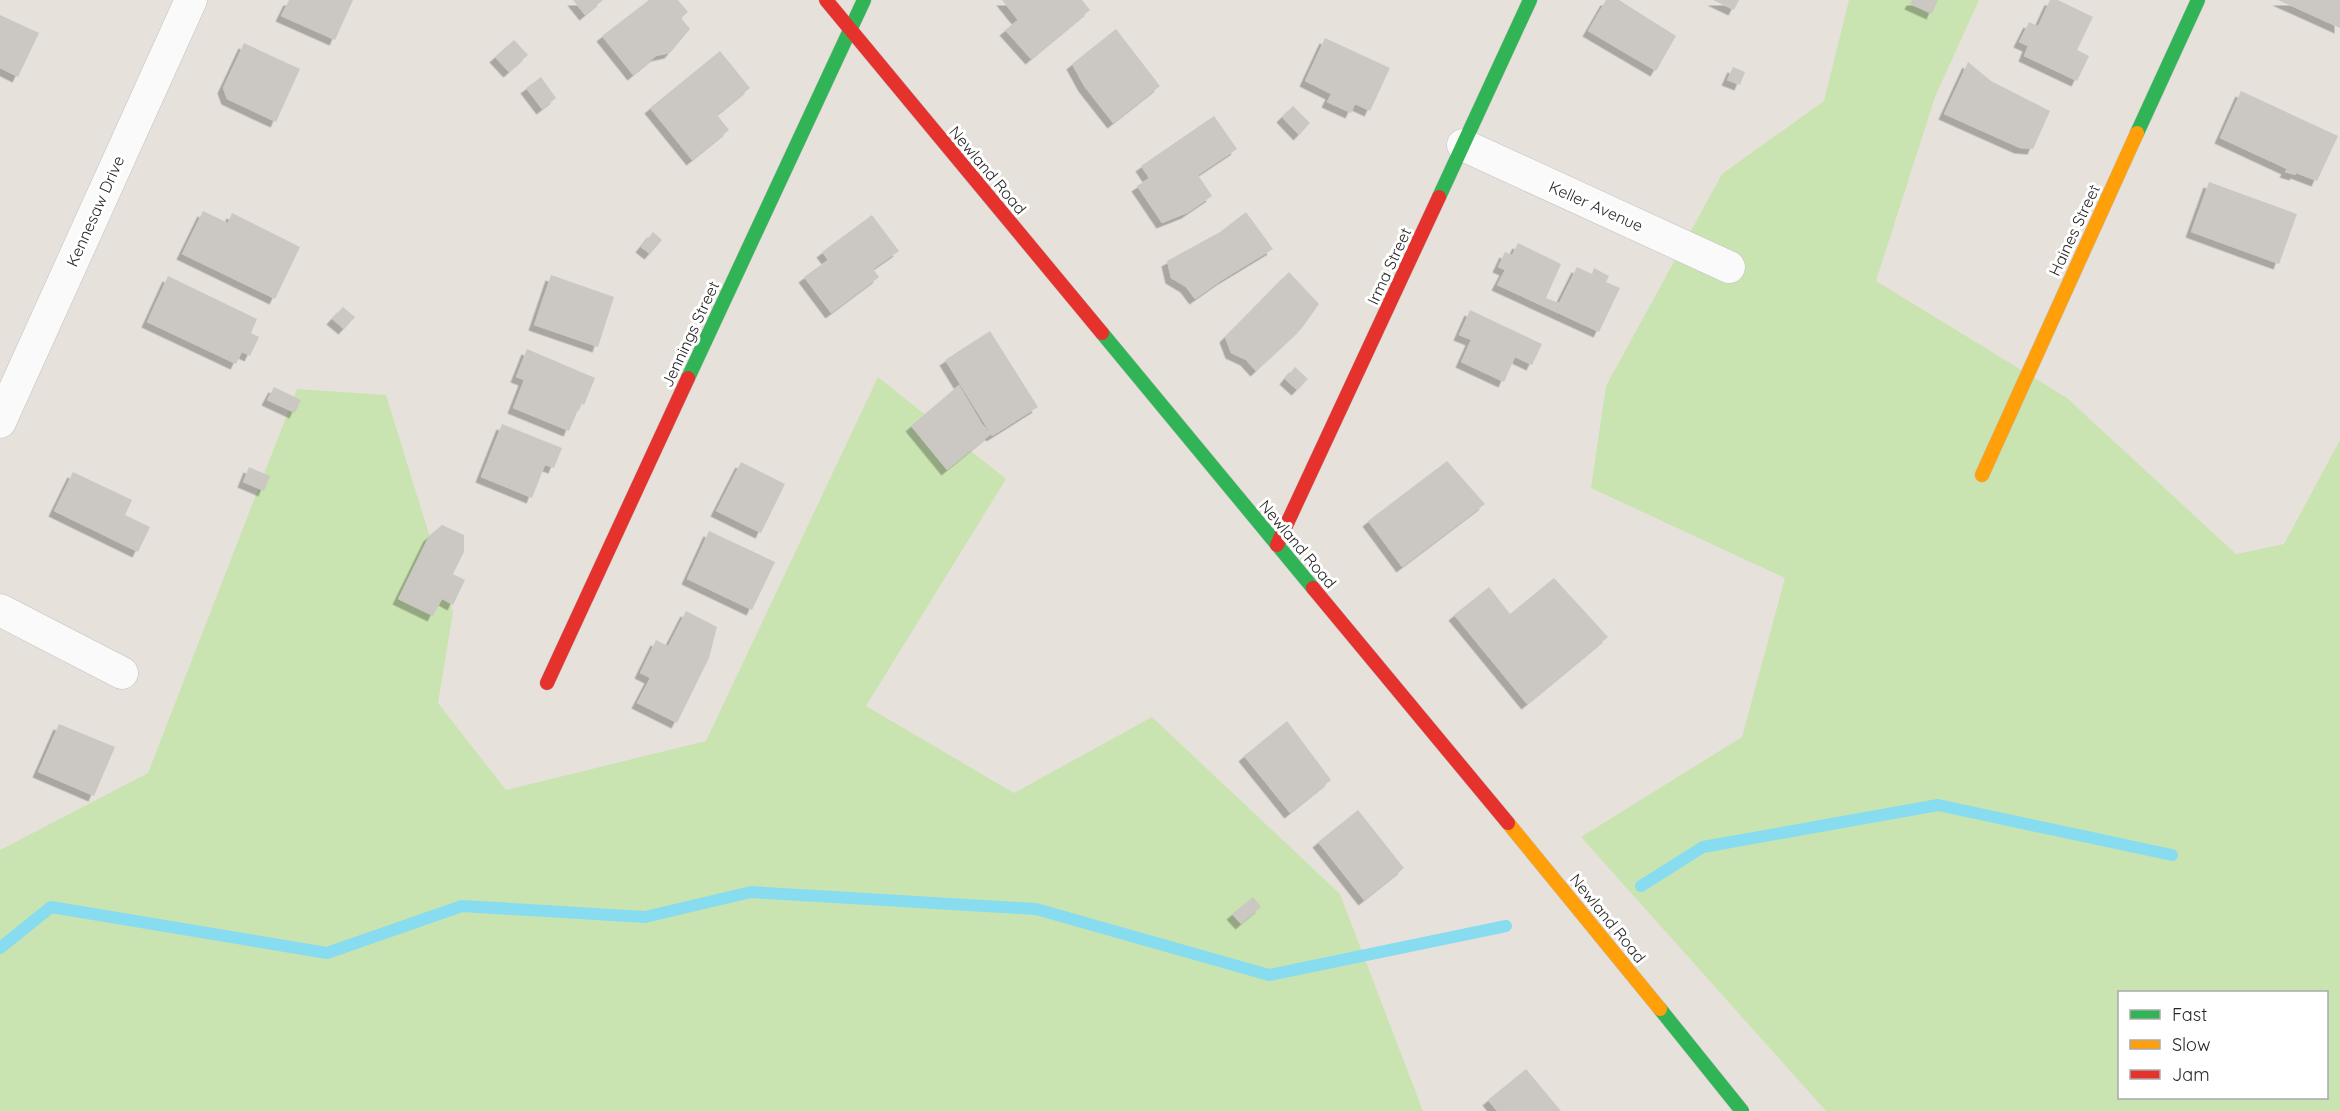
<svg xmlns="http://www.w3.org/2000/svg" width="2340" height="1111" viewBox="0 0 2340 1111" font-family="Quicksand,sans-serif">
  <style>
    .green { fill: #cae4b1; fill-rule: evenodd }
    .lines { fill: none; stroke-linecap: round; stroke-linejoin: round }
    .stream { stroke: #88dcef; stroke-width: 12 }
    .building { fill: #cbc7c3; filter: url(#shadow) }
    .street-casing { stroke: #c3c1c2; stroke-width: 33 }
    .fast-casing { stroke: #c3c1c2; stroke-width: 15 }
    .slow-casing { stroke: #c3c1c2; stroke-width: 15 }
    .jam-casing { stroke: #c3c1c2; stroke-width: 15 }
    .street { stroke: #fbfafa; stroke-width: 32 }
    .fast { stroke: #30b455; stroke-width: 14 }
    .slow { stroke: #ff9f0a; stroke-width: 14 }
    .jam { stroke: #e5322d; stroke-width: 14 }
    .labels { text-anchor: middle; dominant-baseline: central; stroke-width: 6; stroke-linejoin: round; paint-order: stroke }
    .street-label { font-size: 16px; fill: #272727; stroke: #fff }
  </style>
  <defs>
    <filter id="shadow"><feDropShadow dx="-5.5" dy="5.5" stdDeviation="0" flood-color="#0004"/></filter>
  </defs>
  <rect width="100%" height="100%" fill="#e6e1db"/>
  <g class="green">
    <path d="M1849 0H1979L1935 97 1876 281 2067 398 2236 554 2284 544 2340 440V1111H1826L1581 837 1742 737 1785 578 1591 488 1606 386 1722 174 1824 101ZM2120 992H2326V1098H2120Z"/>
    <path d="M878 377 1006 479 866 706 1014 793 1152 717 1340 894 1423 1111H0V850L148 773 297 389 386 395 453 612 438 703 506 790 706 741Z"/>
  </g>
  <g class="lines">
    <g class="stream">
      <path d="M1641 886 1703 847 1938 805 2172 855"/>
      <path d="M0 948 51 907 327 953 462 906 645 917 751 892 1036 909 1269 975 1506 926"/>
    </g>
  </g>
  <g class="building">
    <path d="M289 0H353L335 40 281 16Z"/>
    <path d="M573 0H603L585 15Z"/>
    <path d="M649 0H678L688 12 681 18 690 29 670 53 656 56 633 75 602 36Z"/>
    <path d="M1002 0H1082L1090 10 1031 59 1005 30 1018 20Z"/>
    <path d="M1606 0H1619L1676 36 1656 71 1588 31Z"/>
    <path d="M1713 0H1739L1734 10Z"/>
    <path d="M1912 0H1938L1932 14 1910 4Z"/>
    <path d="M2050 0H2058L2093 17 2077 50 2089 56 2077 81 2024 56 2028 46 2019 42 2029 22 2038 26Z"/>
    <path d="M2278 0H2340V28Z"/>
    <path d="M0 15 39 33 18 77 0 68Z"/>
    <path d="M1116 29 1160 86 1113 123 1084 86 1072 64Z"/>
    <path d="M1325 38 1390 68 1370 111 1355 104 1351 113 1327 102 1331 94 1305 81Z"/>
    <path d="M514 40 528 55 509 72 495 57Z"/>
    <path d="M244 43 300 69 276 122 227 99 223 88Z"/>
    <path d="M720 51 750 88 717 115 729 130 692 160 650 108Z"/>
    <path d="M1968 62 1991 81 2050 111 2033 149 2020 148 1944 114Z"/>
    <path d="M1733 67 1745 72 1740 85 1727 80Z"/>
    <path d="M541 77 556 98 542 109 526 88Z"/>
    <path d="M2241 91 2338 136 2317 181 2296 173 2295 175 2285 172 2287 169 2220 138Z"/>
    <path d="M1293 106 1310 123 1299 135 1282 117Z"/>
    <path d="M1214 116 1237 149 1198 175 1212 196 1187 213 1162 223 1137 186 1149 178 1141 166Z"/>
    <path d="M2209 182 2297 214 2279 264 2191 232Z"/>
    <path d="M203 211 228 223 232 213 300 247 275 299 182 254Z"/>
    <path d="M1246 212 1273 249 1222 280 1195 299 1186 287 1171 278 1167 261 1220 232Z"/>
    <path d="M872 215 899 251 873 269 879 277 831 313 804 277 828 260 822 252Z"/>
    <path d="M653 232 662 240 650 254 641 247Z"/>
    <path d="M1518 243 1561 264 1546 298 1559 303 1577 267 1592 274 1594 268 1609 276 1606 282 1620 288 1599 332 1497 285 1505 270 1498 267 1505 252 1512 255Z"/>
    <path d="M1289 272 1319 304 1302 328 1256 371 1246 360 1231 353 1225 337Z"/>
    <path d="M551 275 614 297 598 347 534 325Z"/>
    <path d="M168 276 257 319 251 333 259 337 250 356 242 352 236 364 147 322Z"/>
    <path d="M343 307 355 317 344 329 332 319Z"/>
    <path d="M1470 310 1542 344 1532 365 1515 357 1504 382 1461 362 1471 340 1459 335Z"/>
    <path d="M990 331 1038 407 992 436 945 360Z"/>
    <path d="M527 349 595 378 584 405 581 403 569 431 513 408 524 380 516 377Z"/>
    <path d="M1295 367 1308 379 1297 390 1285 379Z"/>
    <path d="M959 385 982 424 991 434 947 470 911 426Z"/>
    <path d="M274 387 301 400 295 413 267 400Z"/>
    <path d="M502 424 562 448 554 468 545 465 532 498 481 477Z"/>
    <path d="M1447 461 1485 504 1402 567 1368 521Z"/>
    <path d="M741 462 785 484 761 533 716 511Z"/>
    <path d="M249 467 270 476 264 491 243 482Z"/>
    <path d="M73 472 132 500 125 515 150 527 138 552 54 511Z"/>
    <path d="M442 525 464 535V552L453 574 465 580 453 605 442 599 433 616 398 599 429 536Z"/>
    <path d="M709 531 775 562 752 610 687 579Z"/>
    <path d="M1554 578 1608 637 1527 704 1454 615 1489 587 1510 614Z"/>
    <path d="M686 611 717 627 709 658 677 723 637 703 650 678 640 673 656 640 668 646Z"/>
    <path d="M1287 721 1331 780 1290 813 1244 756Z"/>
    <path d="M59 724 115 747 94 796 38 772Z"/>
    <path d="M1358 810 1404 868 1364 900 1318 842Z"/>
    <path d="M1253 897 1261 907 1241 924 1232 914Z"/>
    <path d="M1526 1069 1561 1111H1497L1488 1100Z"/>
  </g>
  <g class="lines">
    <defs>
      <g id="street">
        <path d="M1463 145 1729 267"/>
        <path d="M0 422 191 0"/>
        <path d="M0 610 122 673"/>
      </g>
      <g id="fast">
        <path d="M2137 133 2198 0"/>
        <path d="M1439 197 1530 0"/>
        <path d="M1102 333 1313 588"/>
        <path d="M688 378 864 0"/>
        <path d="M1660 1009 1742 1111"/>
      </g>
      <g id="slow">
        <path d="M1982 475 2137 133"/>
        <path d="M1508 823 1660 1009"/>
      </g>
      <g id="jam">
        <path d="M826 0 1102 333"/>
        <path d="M1277 545 1439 197"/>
        <path d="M1313 588 1508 823"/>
        <path d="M547 683 688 378"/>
      </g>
    </defs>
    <use href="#street" class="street-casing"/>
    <use href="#fast" class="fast-casing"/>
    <use href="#slow" class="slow-casing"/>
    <use href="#jam" class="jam-casing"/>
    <use href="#street" class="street"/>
    <use href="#fast" class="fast"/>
    <use href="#slow" class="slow"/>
    <use href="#jam" class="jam"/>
  </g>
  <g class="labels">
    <g class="street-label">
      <text transform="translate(988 170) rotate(50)">Newland Road</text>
      <text transform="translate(1596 206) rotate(24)">Keller Avenue</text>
      <text transform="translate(95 211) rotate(-66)">Kennesaw Drive</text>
      <text transform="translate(2074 230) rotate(-65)">Haines Street</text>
      <text transform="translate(1389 266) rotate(-65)">Irma Street</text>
      <text transform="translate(690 334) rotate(-65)">Jennings Street</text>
      <text transform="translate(1298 544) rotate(50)">Newland Road</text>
      <text transform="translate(1608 918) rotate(51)">Newland Road</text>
    </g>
  </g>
  <rect x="2118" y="991" width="210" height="108" fill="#ffffff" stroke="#a9a9a9" stroke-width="1.5"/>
  <rect x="2130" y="1010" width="30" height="9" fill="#30b455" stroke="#a9a9a9" stroke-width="1.5"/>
  <text x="2172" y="1021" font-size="18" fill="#272727">Fast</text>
  <rect x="2130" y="1040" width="30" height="9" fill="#ff9f0a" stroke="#a9a9a9" stroke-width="1.5"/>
  <text x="2172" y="1051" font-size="18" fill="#272727">Slow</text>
  <rect x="2130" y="1070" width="30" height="9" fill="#e5322d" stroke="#a9a9a9" stroke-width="1.5"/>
  <text x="2172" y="1081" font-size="18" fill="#272727">Jam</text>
</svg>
